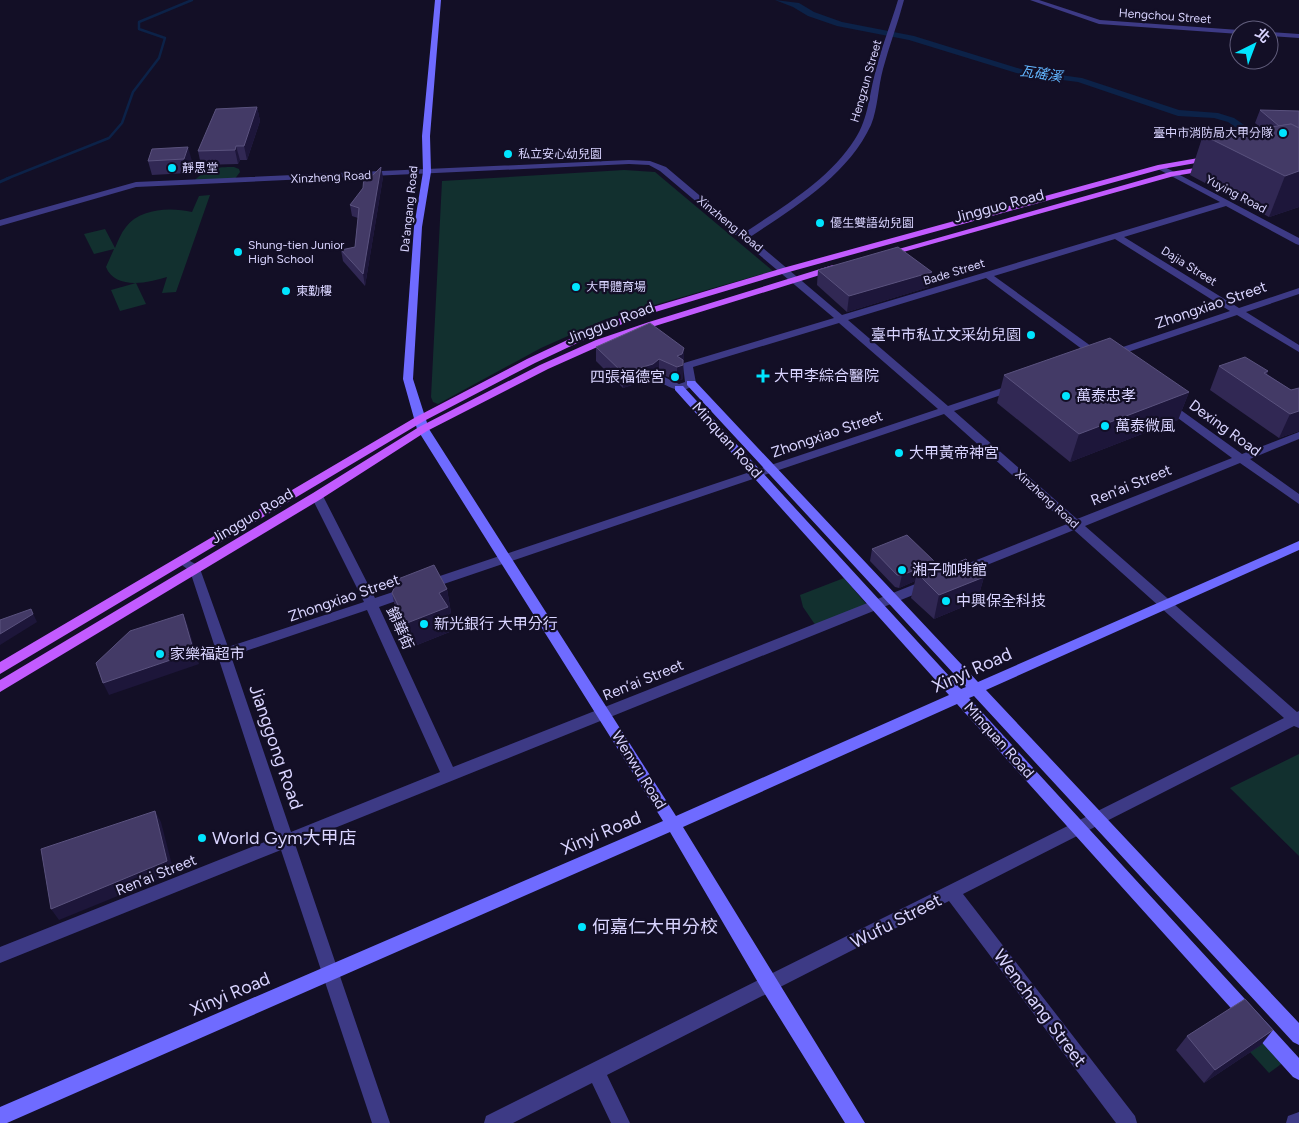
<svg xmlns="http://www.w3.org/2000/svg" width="1299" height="1123" viewBox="0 0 1299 1123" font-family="Figtree,'Noto Sans TC',sans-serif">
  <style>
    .green { fill: #12302f }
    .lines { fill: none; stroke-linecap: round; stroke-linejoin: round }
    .stream-far1 { stroke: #0c2248; stroke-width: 2.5 }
    .stream { stroke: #0c2248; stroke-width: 3 }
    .canal { fill: #0c2248; fill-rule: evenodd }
    .street { fill: #3d3a85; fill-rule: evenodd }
    .secondary { fill: #6f6bff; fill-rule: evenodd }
    .primary { fill: #c25bff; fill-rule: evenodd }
    .wall { fill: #312854 }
    .shaded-wall { fill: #1d163a }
    .building { fill: #433a66; stroke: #5a527e }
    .poi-dot { fill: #00e5ff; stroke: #130f26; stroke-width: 2 }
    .labels { text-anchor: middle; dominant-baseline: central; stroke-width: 4.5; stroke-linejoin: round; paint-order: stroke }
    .far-street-label { font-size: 12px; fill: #d9d4ff; stroke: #130f26 }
    .far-poi-label { font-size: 12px; fill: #d9d4ff; stroke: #130f26; text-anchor: start }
    .far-water-label { font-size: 14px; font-style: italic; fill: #62b6ff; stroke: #130f26 }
    .street-label { font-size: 15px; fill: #d9d4ff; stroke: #130f26 }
    .poi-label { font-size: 15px; fill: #d9d4ff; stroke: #130f26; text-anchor: start }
    .near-street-label { font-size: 18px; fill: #d9d4ff; stroke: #130f26 }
    .near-poi-label { font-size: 18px; fill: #d9d4ff; stroke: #130f26; text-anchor: start }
  </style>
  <rect width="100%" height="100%" fill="#130f26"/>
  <g class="green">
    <path d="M234 167 239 169 240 172 234 180 194 181C206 168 216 167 234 167Z"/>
    <path d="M624 170 655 172 773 271 606 319 541 348 438 404 433 402 431 397 442 181Z"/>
    <path d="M210 195 176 292 162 293 167 277C148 283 115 290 106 267L114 249 94 254 84 234 105 229 115 248C118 241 121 233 126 227 140 208 171 207 192 212L199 196Z"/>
    <path d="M136 283 146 304 120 311 111 290Z"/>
    <path d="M844 578 867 605 816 626 803 607 800 595Z"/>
    <path d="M1299 754V856L1230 788Z"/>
    <path d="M1266 1041 1284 1062 1269 1073 1250 1052Z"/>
  </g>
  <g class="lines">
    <path class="stream-far1" d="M6 179 109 138 122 123 133 92 159 58 165 38 139 29V22L192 0"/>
    <path class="stream" d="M0 182 9 178"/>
    <path class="canal" d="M775 0 799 3 814 12 842 22 914 36 1024 70 1082 78 1179 110 1218 113 1234 118 1260 136 1278 144 1299 149V155L1272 148 1254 140 1228 122 1214 118 1178 116 1078 82 1023 75 909 40 837 26 808 16 793 7Z"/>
    <g class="street">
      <path d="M898 0H904C898 23 889 46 883 69 878 87 878 108 871 125 848 175 794 208 750 237L842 315 1220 202 1158 169V165H1161L1299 238V245L1296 244 1226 206 1124 237 1239 308 1299 288V294L1246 312 1299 345V352L1237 315 1116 356H1108V352L1230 311 1115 239 994 276 1102 354V358H1094L986 278 848 320 948 406 1011 385H1019V389L954 411 1077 519 1232 458 1163 407 1162 405 1163 403H1171L1242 454 1299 432V439L1250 459 1299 494V504L1240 463 1085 526 1297 712 1299 711V728L1294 726 963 894 1135 1116 1137 1123H1116L949 901 607 1075 630 1123H611L592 1083 513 1123H484L486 1116 1284 718 1074 530 962 575H954L952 572 954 569 1067 524 944 414 432 588H422L421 585 422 582 938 409 839 323 693 367 696 383C682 396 671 388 656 380L655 378 660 375 679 384 685 382 683 365 684 363 834 318 660 171 649 165 629 164 136 187 0 226V220L136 182 629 160 650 161 666 167 744 233C783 207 830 179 855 139 869 118 869 93 876 70 882 46 891 23 898 0Z"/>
      <path d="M1030 0H1039L1100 20 1239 30V34L1099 24Z"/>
      <path d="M1269 32 1299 34V38L1269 36Z"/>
      <path d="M317 492 323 496 375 598 408 587 414 592 413 595 379 607 453 767 923 581H933L934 584 933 587 295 844 390 1123H372L281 850 0 963V947L277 837 190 571 175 560 181 556 199 566 228 647 364 602 311 496ZM367 610 440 772 291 832 231 656Z"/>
      <path d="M1299 1112V1123H1286L1288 1116Z"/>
    </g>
    <path class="secondary" d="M435 0H441L430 136 431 172 422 227 413 379 429 429 676 816 949 695 675 390V386H683L961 689 966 687 687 385V381H695L978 682 1299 541V550L986 690 1299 1023V1045L1293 1042 974 696 969 698 1299 1058V1080L1293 1077 957 704 683 827 865 1123H845L763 991 670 832 7 1123H0V1107L663 821 417 429 403 379 414 227 423 172 422 136Z"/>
    <g class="primary">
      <path d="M1210 156 1214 158 1213 160 1162 169 789 272 642 316 588 338 535 363 424 421 0 674V662L416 417 527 359 580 334 636 312 783 268 1158 165Z"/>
      <path d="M1208 166H1211V170L1174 176 889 256 881 254 1170 172Z"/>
      <path d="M833 265 836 266V270L655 326 604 344 548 369 427 431 321 499 0 692V680L313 493 419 427 540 365 596 340 649 322Z"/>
    </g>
  </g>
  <g class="wall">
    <path d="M257 107 260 121 247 160H240L238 164 201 165 198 151Z"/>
    <path d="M1260 110 1299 111V207L1269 217 1190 175 1203 135 1231 133 1261 128 1255 123Z"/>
    <path d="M152 149 192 161 188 173 152 175 148 161Z"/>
    <path d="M383 177 365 286 343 261 341 250 355 247 358 218 352 216 350 205Z"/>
    <path d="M818 270 929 287 847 312 817 285Z"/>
    <path d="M596 347 684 348 683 379 677 381 659 373 653 378 623 388 596 361Z"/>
    <path d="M1219 366 1268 371 1267 374 1291 390 1299 388V431L1279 438 1210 390Z"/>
    <path d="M1004 375 1189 392 1178 420 1070 462 997 403Z"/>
    <path d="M872 549 935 562 934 567 952 565 984 577 977 601 934 619 911 598 915 581 899 588 895 587 870 561Z"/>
    <path d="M447 589 451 613 449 614 452 631 412 647 397 617 392 593Z"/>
    <path d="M1187 1036 1261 1045 1204 1083 1176 1050Z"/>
  </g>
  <g class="shaded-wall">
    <path d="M257 107 260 121 247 160 244 146Z"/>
    <path d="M236 146 240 160 238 164 235 150Z"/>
    <path d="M188 147 192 161 188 173 184 159Z"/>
    <path d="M381 167 383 177 365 286 363 274Z"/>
    <path d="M1299 171V207L1269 217 1285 176Z"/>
    <path d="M932 272 929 287 847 312 849 296Z"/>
    <path d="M684 348V362L683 365V379L677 381V356Z"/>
    <path d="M659 359V373L653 378 623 388V373Z"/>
    <path d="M1189 392 1178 420 1070 462 1079 434Z"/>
    <path d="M1299 411V431L1279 438 1290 414Z"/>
    <path d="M935 562 932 575 917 573 915 581 899 588 902 575Z"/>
    <path d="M984 577 977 601 934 619 939 595Z"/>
    <path d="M447 589 451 613 449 614 452 631 412 647 407 623 439 593Z"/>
    <path d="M31 609 37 622 0 645V634Z"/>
    <path d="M183 614 188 626 199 664 109 695 103 683Z"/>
    <path d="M155 811 161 822 174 873 59 920 51 909Z"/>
    <path d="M1273 1030 1261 1045 1204 1083 1215 1070Z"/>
  </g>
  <g class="building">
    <path d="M257 107 244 146H236L235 150 198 151 216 109Z"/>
    <path d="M1260 110 1299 111V128L1291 124 1279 126Z"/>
    <path d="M1291 124 1299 128V171L1285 176 1203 135 1227 131 1231 133Z"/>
    <path d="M188 147 184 159 148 161 152 149Z"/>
    <path d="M381 167 373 214 363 274 341 250 355 247 359 208 350 205 363 188 364 176 373 175Z"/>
    <path d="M898 247 932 272 849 296 818 270Z"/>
    <path d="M650 323 684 348 682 354 677 356 683 360V365L677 367 659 359 653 364 623 373 596 347Z"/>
    <path d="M1110 338 1189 392 1079 434 1004 375Z"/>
    <path d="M1245 357 1268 371 1264 373 1291 390 1299 388V411L1290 414 1219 366Z"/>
    <path d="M907 535 935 562 902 575H897L872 549Z"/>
    <path d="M966 559 984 577 939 595 917 573 948 561 952 565Z"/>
    <path d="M434 565 447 589 439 593 448 607 407 623 392 593 398 579Z"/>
    <path d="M31 609 33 614 0 634V620Z"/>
    <path d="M183 614 194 652 103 683 96 663 130 631Z"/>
    <path d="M155 811 167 861 51 909 41 849Z"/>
    <path d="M1245 999 1273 1030 1215 1070 1187 1036Z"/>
  </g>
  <g class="poi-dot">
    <circle cx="1283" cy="133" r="5"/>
    <circle cx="508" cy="154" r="5"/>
    <circle cx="172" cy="168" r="5"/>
    <circle cx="820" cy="223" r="5"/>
    <circle cx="238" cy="252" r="5"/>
    <circle cx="576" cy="287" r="5"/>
    <circle cx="286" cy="291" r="5"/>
    <circle cx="1031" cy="335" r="5"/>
    <path d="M760.5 368.5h5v5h5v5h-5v5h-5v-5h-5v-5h5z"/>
    <circle cx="675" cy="377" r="5"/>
    <circle cx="1066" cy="396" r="5"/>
    <circle cx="1105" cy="426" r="5"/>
    <circle cx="899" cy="453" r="5"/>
    <circle cx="902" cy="570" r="5"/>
    <circle cx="946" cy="601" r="5"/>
    <circle cx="424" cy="624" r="5"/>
    <circle cx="160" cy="654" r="5"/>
    <circle cx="202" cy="838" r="5"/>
    <circle cx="582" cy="927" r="5"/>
  </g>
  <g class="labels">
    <g class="far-street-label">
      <text transform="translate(1165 16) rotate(4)">Hengchou Street</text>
      <text transform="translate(866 81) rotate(-74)">Hengzun Street</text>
      <text transform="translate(331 177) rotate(-3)">Xinzheng Road</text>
      <text transform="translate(1236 194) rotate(28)">Yuying Road</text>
      <text transform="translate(409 209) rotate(-84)">Da’angang Road</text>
      <text transform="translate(730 224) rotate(39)">Xinzheng Road</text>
      <text transform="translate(1189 266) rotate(32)">Dajia Street</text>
      <text transform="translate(954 272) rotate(-17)">Bade Street</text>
      <text transform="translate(1047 499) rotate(42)">Xinzheng Road</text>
    </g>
    <g class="far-poi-label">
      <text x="1273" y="133" text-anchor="end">臺中市消防局大甲分隊</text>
      <text x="518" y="154">私立安心幼兒園</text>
      <text x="182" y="168">靜思堂</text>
      <text x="830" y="223">優生雙語幼兒園</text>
      <text x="248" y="245">Shung-tien Junior<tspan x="248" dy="14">High School</tspan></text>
      <text x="586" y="287">大甲體育場</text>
      <text x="296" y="291">東勤樓</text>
    </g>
    <g class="far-water-label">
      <text transform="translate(1041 74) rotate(9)">瓦磘溪</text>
    </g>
    <g class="street-label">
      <text transform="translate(999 206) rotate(-15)">Jingguo Road</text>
      <text transform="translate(1211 305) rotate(-19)">Zhongxiao Street</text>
      <text transform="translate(610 323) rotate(-21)">Jingguo Road</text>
      <text transform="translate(1225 428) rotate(36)">Dexing Road</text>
      <text transform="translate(827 434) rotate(-19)">Zhongxiao Street</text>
      <text transform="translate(727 440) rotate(48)">Minquan Road</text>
      <text transform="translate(1131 485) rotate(-22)">Ren’ai Street</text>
      <text transform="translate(252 516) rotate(-31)">Jingguo Road</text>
      <text transform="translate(344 598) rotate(-19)">Zhongxiao Street</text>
      <text transform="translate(400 628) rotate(66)">錦華街</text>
      <text transform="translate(643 680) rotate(-22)">Ren’ai Street</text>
      <text transform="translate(999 740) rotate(48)">Minquan Road</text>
      <text transform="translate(639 770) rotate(58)">Wenwu Road</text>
      <text transform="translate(156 875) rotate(-22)">Ren’ai Street</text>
    </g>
    <g class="poi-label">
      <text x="1021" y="335" text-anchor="end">臺中市私立文采幼兒園</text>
      <text x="774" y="376">大甲李綜合醫院</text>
      <text x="665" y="377" text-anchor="end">四張福德宮</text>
      <text x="1076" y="396">萬泰忠孝</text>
      <text x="1115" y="426">萬泰微風</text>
      <text x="909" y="453">大甲黃帝神宮</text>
      <text x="912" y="570">湘子咖啡館</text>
      <text x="956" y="601">中興保全科技</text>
      <text x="434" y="624">新光銀行 大甲分行</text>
      <text x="170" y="654">家樂福超市</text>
    </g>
    <g class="near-street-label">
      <text transform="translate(972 670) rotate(-24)">Xinyi Road</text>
      <text transform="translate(276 747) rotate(71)">Jianggong Road</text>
      <text transform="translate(601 833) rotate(-23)">Xinyi Road</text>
      <text transform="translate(896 921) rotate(-27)">Wufu Street</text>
      <text transform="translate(230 994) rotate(-23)">Xinyi Road</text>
      <text transform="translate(1040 1008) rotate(53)">Wenchang Street</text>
    </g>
    <g class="near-poi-label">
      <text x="212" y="838">World Gym大甲店</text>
      <text x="592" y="927">何嘉仁大甲分校</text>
    </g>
  </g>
  <g transform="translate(1254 45) rotate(42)"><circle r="24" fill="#130f26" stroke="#625e7d"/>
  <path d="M0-4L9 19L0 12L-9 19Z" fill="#00e5ff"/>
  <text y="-8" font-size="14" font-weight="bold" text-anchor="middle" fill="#d9d4ff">北</text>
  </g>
</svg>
